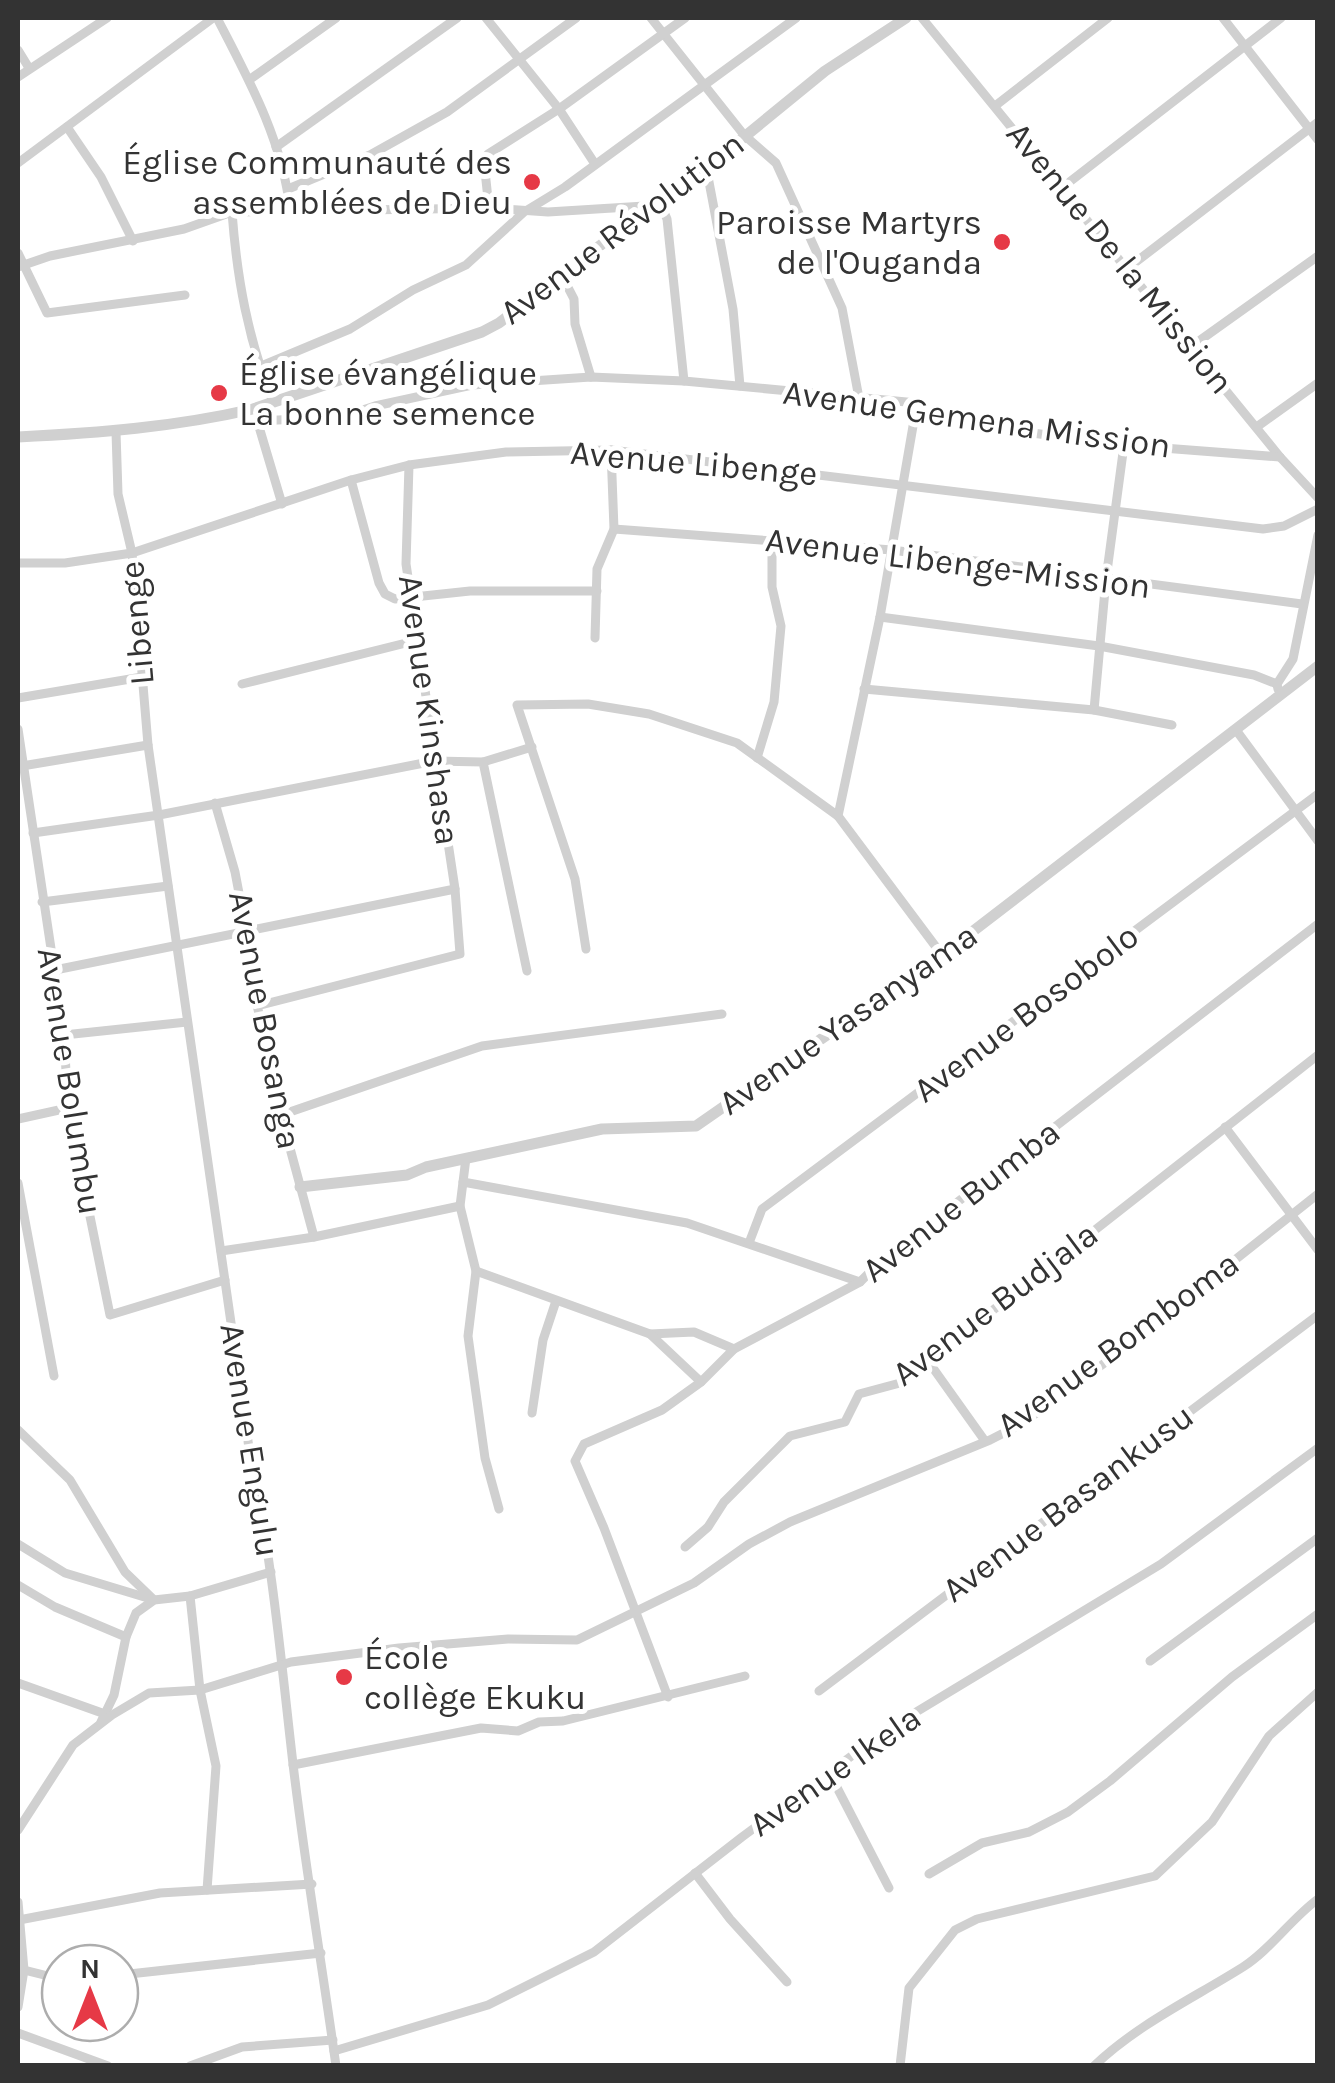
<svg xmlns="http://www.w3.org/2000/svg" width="1335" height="2083" viewBox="0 0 1335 2083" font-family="Karla,sans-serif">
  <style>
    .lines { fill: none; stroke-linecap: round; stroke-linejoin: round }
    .minor { stroke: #d0d0d0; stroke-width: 9 }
    .tertiary { stroke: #d0d0d0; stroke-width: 11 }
    .poi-dot { fill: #e63946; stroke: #fff; stroke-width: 4 }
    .labels { text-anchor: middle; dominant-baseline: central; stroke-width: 10; stroke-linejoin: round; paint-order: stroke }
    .poi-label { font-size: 35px; fill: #333; stroke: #fff; text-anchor: end }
    .street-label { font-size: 35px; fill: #333; stroke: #fff }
  </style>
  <rect width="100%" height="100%" fill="#fff"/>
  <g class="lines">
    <g class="minor">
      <path d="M217 18C248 78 283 141 290 210"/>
      <path d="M486 18 559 109 595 164"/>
      <path d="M651 18 744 135 776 163 842 308 859 398"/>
      <path d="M922 18 1280 457 1318 498"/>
      <path d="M1223 18 1318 140"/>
      <path d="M18 50 29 68"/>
      <path d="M18 77 107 18"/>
      <path d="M249 80 336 18"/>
      <path d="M995 106 1108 18"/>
      <path d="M67 127 101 177 133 241"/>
      <path d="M276 147 457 18"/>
      <path d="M18 163 213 18"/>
      <path d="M706 166 733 309 740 386"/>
      <path d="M1063 187 1281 18"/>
      <path d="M288 189 370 155 447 112 576 18"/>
      <path d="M489 208 484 162 488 154 559 109 685 18"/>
      <path d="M232 212C237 279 248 339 273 402"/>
      <path d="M18 253 47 313 185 295"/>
      <path d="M18 267 50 256 184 229 232 212 489 208 548 212 661 205 667 219 684 381"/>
      <path d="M1128 268 1318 122"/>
      <path d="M561 274 574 299 575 324 591 377"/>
      <path d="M1192 346 1318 256"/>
      <path d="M259 367 350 329 413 290 466 265 524 212 565 187 796 18"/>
      <path d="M917 403 880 617 838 816 942 955"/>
      <path d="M257 420 282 504"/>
      <path d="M257 421 341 417 375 406 472 385 591 377 684 381 917 403 956 423 1124 445 1280 457"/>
      <path d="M1258 426 1318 383"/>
      <path d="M116 432 118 494 132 553 148 745 250 1455C272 1557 281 1660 293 1764 305 1865 322 1965 336 2066"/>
      <path d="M351 480 379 583 385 594 395 599 470 591H597"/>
      <path d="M614 529 892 550 1302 604"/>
      <path d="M18 563H65L132 553 351 480 409 465 506 452 611 450 1263 529 1284 526 1318 509"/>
      <path d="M880 617 1099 646 1254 675 1277 684"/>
      <path d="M595 638 597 569 614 529 611 450"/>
      <path d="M242 684 418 640"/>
      <path d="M864 689 1094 710 1172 725"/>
      <path d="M1278 689 1277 684 1293 659 1318 535"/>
      <path d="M18 698 142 677"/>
      <path d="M1094 710 1106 579 1124 445"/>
      <path d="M18 729 64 1035 68 1108 110 1315 225 1280"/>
      <path d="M1236 730 1318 841"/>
      <path d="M757 758 774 702 781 626 772 587V541"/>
      <path d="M483 762 532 747"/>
      <path d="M22 766 148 745"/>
      <path d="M215 803 235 872 246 930 247 959 281 1115 314 1237"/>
      <path d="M33 833 159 815 434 761 483 762 527 971"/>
      <path d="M42 902 168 886"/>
      <path d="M586 949 575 879 517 705 588 704 649 714 737 743 838 816"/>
      <path d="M55 970 455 889"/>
      <path d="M257 1006 460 954 455 889 406 564 409 465"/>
      <path d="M64 1035 187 1022"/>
      <path d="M281 1115 482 1046 722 1014"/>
      <path d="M18 1119 68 1108"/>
      <path d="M1225 1127 1318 1250"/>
      <path d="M466 1158 460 1206 476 1271 468 1336 485 1458 499 1509"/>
      <path d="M463 1182 687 1223 860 1282"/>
      <path d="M18 1183 54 1376"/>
      <path d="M749 1243 762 1209 1318 794"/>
      <path d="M221 1251 314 1237 460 1206"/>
      <path d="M476 1271 650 1334 694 1332 734 1349"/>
      <path d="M650 1334 701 1382"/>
      <path d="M928 1361 985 1441"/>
      <path d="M532 1413 543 1340 556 1301"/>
      <path d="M18 1430 70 1480 125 1572 154 1600"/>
      <path d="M18 1544 65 1573 151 1599"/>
      <path d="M685 1547 708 1527 724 1502 790 1436 845 1422 859 1394 900 1383 1318 1055"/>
      <path d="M18 1585 55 1607 126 1637"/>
      <path d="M190 1596 200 1690 216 1766 207 1890"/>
      <path d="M1150 1661 1318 1538"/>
      <path d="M18 1683 105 1714"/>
      <path d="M819 1691 1318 1315"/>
      <path d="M668 1697 604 1528 575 1461 584 1444 662 1410 701 1382 734 1349 860 1282 881 1261 1318 924"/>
      <path d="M101 1722 114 1695 126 1637 136 1613 154 1600 190 1596 271 1572"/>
      <path d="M293 1765 481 1728 518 1731 539 1722 563 1721 745 1676"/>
      <path d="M829 1772 889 1888"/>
      <path d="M18 1830 73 1745 112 1715 149 1693 200 1690 291 1662 399 1648 508 1639 577 1640 694 1583 749 1544 790 1522 990 1440 1023 1423 1110 1359 1318 1194"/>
      <path d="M695 1873 730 1919 787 1982"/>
      <path d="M929 1874 982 1843 1029 1832 1068 1812 1110 1781 1232 1677 1318 1614"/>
      <path d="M18 1902 24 1970 18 2007"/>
      <path d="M19 1920 160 1893 312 1884"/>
      <path d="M24 1970 60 1979"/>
      <path d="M120 1975 321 1953"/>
      <path d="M18 2033 108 2066"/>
      <path d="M334 2051 488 2005 594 1952 742 1837 888 1729 1161 1564 1318 1448"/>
      <path d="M190 2066 242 2047 333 2040"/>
      <path d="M900 2066 909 1988 955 1930 977 1919 1155 1876 1212 1822 1269 1736 1318 1692"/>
      <path d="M1094 2066C1138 2024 1192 1999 1243 1967 1270 1950 1291 1919 1318 1899"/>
    </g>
    <g class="tertiary">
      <path d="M18 437C98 433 175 427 253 409L482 332 499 323 606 241 661 205 825 71 906 18"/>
      <path d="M300 1187 407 1175 426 1167 602 1129 696 1126 942 955 1318 666"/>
    </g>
  </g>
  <g class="poi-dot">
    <circle cx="532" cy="182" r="10"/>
    <circle cx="1002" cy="242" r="10"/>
    <circle cx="219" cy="393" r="10"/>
    <circle cx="344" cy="1677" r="10"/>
  </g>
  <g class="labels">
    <g class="poi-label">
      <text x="512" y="162">Église Communauté des<tspan x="512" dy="40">assemblées de Dieu</tspan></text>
      <text x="982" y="222">Paroisse Martyrs<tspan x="982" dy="40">de l'Ouganda</tspan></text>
      <text x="239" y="373" text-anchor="start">Église évangélique<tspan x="239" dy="40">La bonne semence</tspan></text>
      <text x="364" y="1657" text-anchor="start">École<tspan x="364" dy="40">collège Ekuku</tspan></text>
    </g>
    <g class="street-label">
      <text transform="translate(622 228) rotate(-37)">Avenue Révolution</text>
      <text transform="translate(1120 258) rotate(51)">Avenue De la Mission</text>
      <text transform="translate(977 419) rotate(8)">Avenue Gemena Mission</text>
      <text transform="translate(694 463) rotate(5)">Avenue Libenge</text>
      <text transform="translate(958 563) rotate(7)">Avenue Libenge-Mission</text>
      <text transform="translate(137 623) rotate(-95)">Libenge</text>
      <text transform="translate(429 710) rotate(82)">Avenue Kinshasa</text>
      <text transform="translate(1026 1013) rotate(-37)">Avenue Bosobolo</text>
      <text transform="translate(848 1019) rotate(-35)">Avenue Yasanyama</text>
      <text transform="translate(265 1020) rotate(79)">Avenue Bosanga</text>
      <text transform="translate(70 1081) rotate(81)">Avenue Bolumbu</text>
      <text transform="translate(961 1201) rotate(-38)">Avenue Bumba</text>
      <text transform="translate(995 1304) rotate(-37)">Avenue Budjala</text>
      <text transform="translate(1118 1344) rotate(-36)">Avenue Bomboma</text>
      <text transform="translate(250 1440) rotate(81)">Avenue Engulu</text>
      <text transform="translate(1068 1503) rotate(-37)">Avenue Basankusu</text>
      <text transform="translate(835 1771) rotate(-35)">Avenue Ikela</text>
    </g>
  </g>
  <rect width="1335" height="2083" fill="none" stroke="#333333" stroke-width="40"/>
  <g transform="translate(90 1993)"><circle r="48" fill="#ffffff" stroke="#adadad" stroke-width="2.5"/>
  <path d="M0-8L18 38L0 25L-18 38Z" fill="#e63946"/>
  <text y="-15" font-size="28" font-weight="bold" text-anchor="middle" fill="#333333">N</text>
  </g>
</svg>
